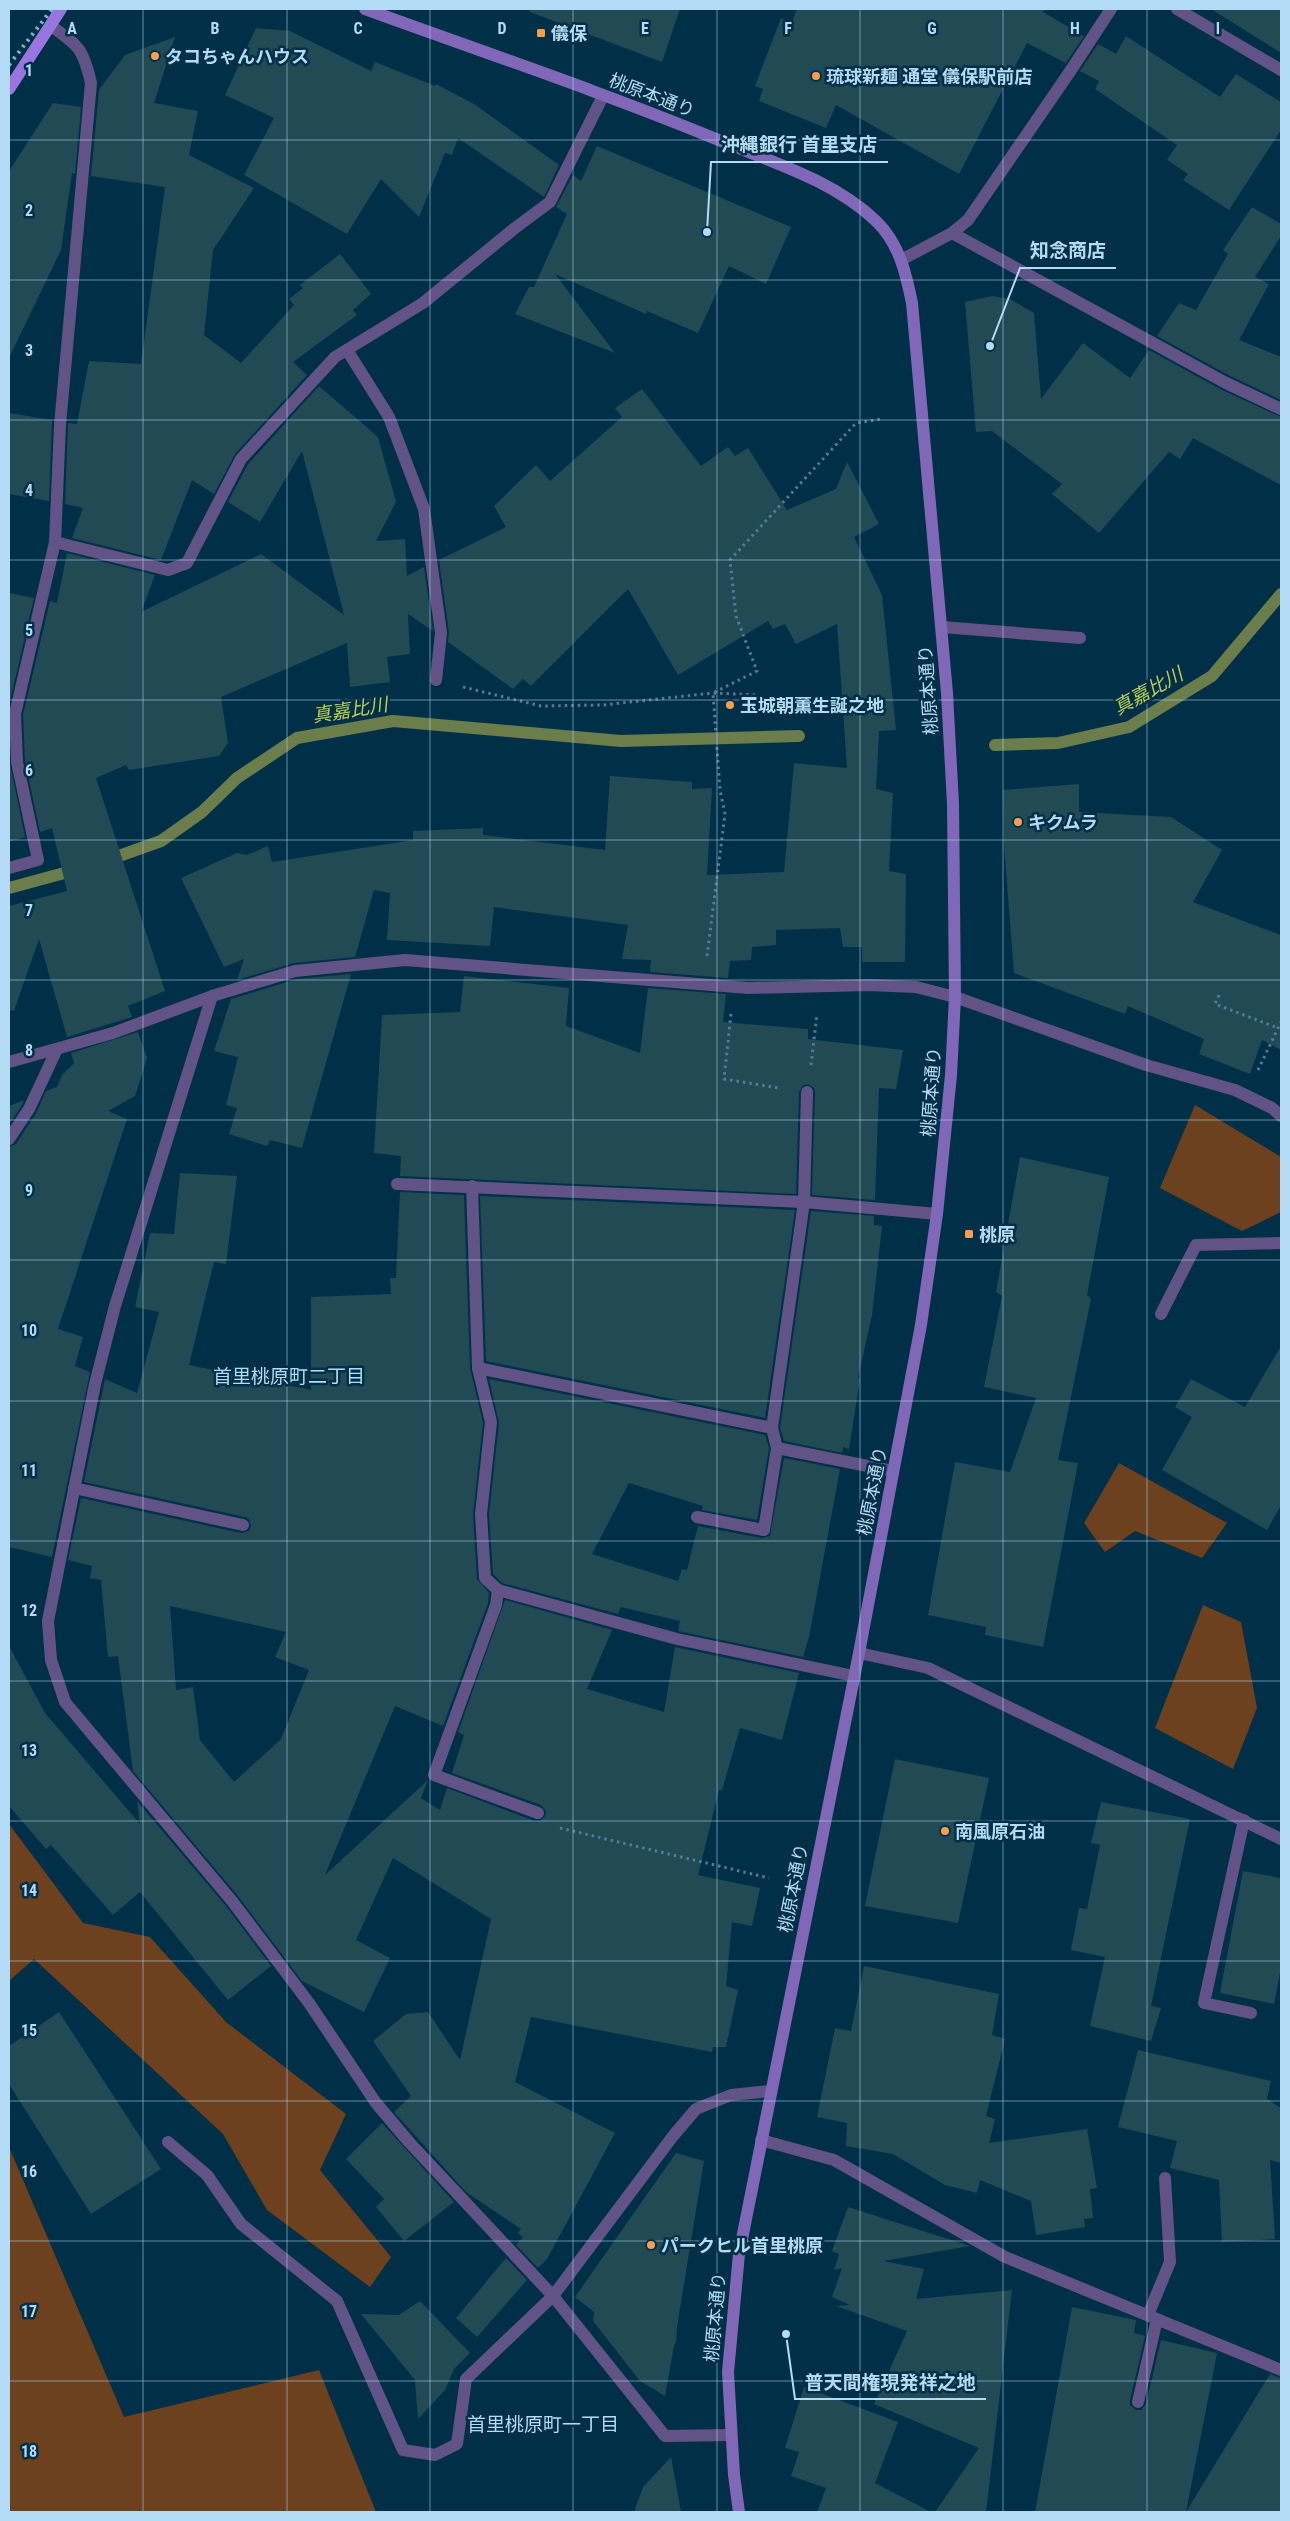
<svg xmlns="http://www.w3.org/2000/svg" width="1290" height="2521" viewBox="0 0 1290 2521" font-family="'Roboto Condensed','Noto Sans JP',sans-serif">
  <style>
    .green { fill: #6d411d }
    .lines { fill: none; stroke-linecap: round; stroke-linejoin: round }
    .stream { stroke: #6a7d4a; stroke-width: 12 }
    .building { fill: #214a55; fill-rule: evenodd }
    .path { stroke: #507c95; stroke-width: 3; stroke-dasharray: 2.5 4; stroke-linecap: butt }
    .lane { stroke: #625386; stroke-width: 12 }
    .street { stroke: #625386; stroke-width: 12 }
    .secondary { stroke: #8167b8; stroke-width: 12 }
    .primary { stroke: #9976df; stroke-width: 12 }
    .rail { stroke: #87b1ca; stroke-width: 4; stroke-dasharray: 2.5 5; stroke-linecap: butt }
    .grid { fill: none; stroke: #b4dbf5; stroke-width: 1; stroke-opacity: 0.55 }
    .poi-dot { fill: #fb9e52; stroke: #003048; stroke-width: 2 }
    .labels { text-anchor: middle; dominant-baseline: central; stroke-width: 5; stroke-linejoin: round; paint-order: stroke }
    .poi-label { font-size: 18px; font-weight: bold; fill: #b4dbf5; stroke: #003048; text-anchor: start }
    .street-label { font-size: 18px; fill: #b4dbf5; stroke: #003048 }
    .water-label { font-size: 19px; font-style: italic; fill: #bccf50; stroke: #003048 }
    .neighbourhood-label { font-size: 19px; fill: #b4dbf5; stroke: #003048 }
    .grid-label { font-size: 16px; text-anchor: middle; font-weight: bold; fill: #b4dbf5; stroke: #003048; stroke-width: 5; stroke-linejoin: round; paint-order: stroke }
    .leader { fill: none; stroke: #b4dbf5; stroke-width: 2 }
    .callout-dot { fill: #b4dbf5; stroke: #003048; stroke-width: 2 }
    .callout-label { font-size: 19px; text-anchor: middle; font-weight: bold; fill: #b4dbf5; stroke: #003048; stroke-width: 5; stroke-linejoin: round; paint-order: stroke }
  </style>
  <rect width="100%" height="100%" fill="#003048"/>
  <g class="green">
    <path d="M1195 1105 1281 1157V1212L1242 1231 1160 1188Z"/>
    <path d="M1119 1463 1227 1523 1202 1558 1135 1531 1105 1552 1084 1523Z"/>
    <path d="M1203 1605 1241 1622 1257 1708 1233 1769 1155 1728Z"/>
    <path d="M9 1824 83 1923 150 1937 226 2022 346 2114 320 2170 391 2257 370 2287 267 2210 223 2134 34 1959 9 1981Z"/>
    <path d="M9 2147 124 2417 319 2370 376 2512H9Z"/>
  </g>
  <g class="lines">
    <g class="stream">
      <path d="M995 745 1058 743 1129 727 1212 676 1281 594"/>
      <path d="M105 861 161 841 202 812 237 778 297 738 393 721 621 741 799 736"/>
      <path d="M9 888 79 869"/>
    </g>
  </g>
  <g class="building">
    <path d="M530 9H680L662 62 530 12Z"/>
    <path d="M797 9H1045L1043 12 1084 36 1066 63 1027 43 959 174 836 105 826 128 759 101 763 89 755 86 781 18 792 22Z"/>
    <path d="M1211 9H1281V53Z"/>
    <path d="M256 28 290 31 371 71 375 62 435 86 436 84 474 104 559 165 544 197 458 138 452 155 445 153 419 217 381 179 347 234 244 175 274 118 225 95Z"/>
    <path d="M1126 36 1220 97 1236 74 1281 102V130L1229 210 1183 180 1188 174 1167 160 1177 145 1095 89 1099 81 1080 71 1098 44 1116 54Z"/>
    <path d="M175 37 154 103 198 111 189 155 254 188 213 250 204 335 241 363 294 305 289 299 303 288 300 285 340 254 371 294 353 310 357 315 293 362 307 375 235 454 214 494 192 480 161 560 72 538 83 508 65 504 68 423 77 424 89 361 141 364 165 187 91 176 99 90 125 55Z"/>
    <path d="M53 103 81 107 75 174 72 173 61 250 9 358V171Z"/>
    <path d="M597 146 791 227 766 284 729 266 698 333 647 311 646 314 555 274 615 353 515 314 529 287H534L567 214 556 207 573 175 581 181Z"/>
    <path d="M1252 207 1281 224V236L1255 277 1269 284 1239 340 1281 357V400L1230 376 1157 336 1179 303 1196 310 1228 254 1223 250Z"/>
    <path d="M992 296 1010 299 1034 313 1041 399 1083 343 1130 378 1149 350 1222 390 1281 417V485L1193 438 1180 459 1169 452 1099 533 1052 494 1062 484 992 431 976 432 965 302Z"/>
    <path d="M319 386 378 437 396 502 376 541 405 539 407 576 424 567 433 631 408 614 410 654 387 657 390 682 350 687 347 643 221 697 228 743 219 756 129 770 126 765 96 778 165 991 128 1006 132 1017 67 1037 39 939 14 1011 9 1010V906L67 891 52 828 40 832 25 761 23 715 50 601 57 603 67 553 155 575 141 612 261 554 344 615 302 451 260 522 228 502 248 464Z"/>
    <path d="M642 389 701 466 728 447 735 456 748 448 787 510 836 489 847 462 879 524 854 537 882 595 896 730 879 731 876 789 893 793 889 871 906 874 905 962H862V947H843L840 928 776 930V945L752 947 751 960 730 961 728 978 650 972 651 960 622 959 628 925 494 907 490 946 387 940 390 893 374 890 355 957 294 963 237 980 244 959 224 967 181 878 237 853 247 855 268 846 272 862 413 840V831L483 828V835L605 850 610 776 692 782V789L712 788 707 875 784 872 794 763 847 768 837 624 796 644 785 624 773 629 768 621 678 675 628 589 531 686 523 679 513 689 448 642 449 632 439 560 506 527 494 506 536 465 550 481 622 417 615 408Z"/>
    <path d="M9 413 52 420 49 501 9 494Z"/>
    <path d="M9 593 34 598 9 705Z"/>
    <path d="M9 759 25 837 9 842Z"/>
    <path d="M1079 784V812L1171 817 1222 850 1193 902 1281 935V1050L1262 1040 1250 1074 1199 1054 1204 1039 1128 1006 1125 1014 1014 973 1004 845 1003 790Z"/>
    <path d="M351 974 302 1148 270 1140 267 1146 229 1134 237 1108 226 1105 238 1057 214 1051 231 999 297 979Z"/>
    <path d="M464 976 569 988 566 1026 640 1053 648 988 726 994 723 1022 808 1029V1039L903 1050 896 1089 879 1088 875 1200 812 1195 815 1092 814 1088 808 1084 803 1085 799 1092 796 1194 400 1176 401 1156 374 1153 382 1015 460 1012Z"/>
    <path d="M138 1032 147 1058 135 1096 108 1111 127 1119 58 1329 83 1337 75 1366 90 1372 52 1557 9 1547V1147L16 1144 36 1113 46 1091 57 1087 62 1075 74 1063 71 1053Z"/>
    <path d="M24 1100 22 1105 9 1125V1106Z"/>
    <path d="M1020 1157 1109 1177 1087 1295 1091 1299 1058 1460 1078 1463 1043 1647 985 1635 986 1627 928 1615 955 1462 1010 1472 1036 1398 984 1387 1002 1296 996 1292Z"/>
    <path d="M180 1173 237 1176 226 1264 214 1262 189 1365 311 1390V1297L391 1294 390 1278H396L400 1192 464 1195 470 1368 483 1423 473 1515 477 1579 489 1593 488 1603 443 1726 395 1706 325 1875 428 1780 421 1798 440 1810 447 1788 535 1821H540L545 1816 546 1811 541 1805 452 1773 464 1735 458 1732 505 1600 612 1630 587 1689 664 1712 675 1647 799 1673 782 1740 740 1728 722 1790H719L698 1875 760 1888 752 1926 732 1922 726 1986 738 1990 726 2047H713L712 2052 531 2017 515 2082 615 2133 547 2259 538 2268 516 2245 523 2237 518 2233 521 2229 466 2192 394 2112 411 2096 373 2041 406 2014 428 2012 460 2060 491 1919 393 1858 356 1940 390 1958 364 2012 302 1981 238 1896 133 1771 118 1656 108 1657 101 1580 90 1578 92 1566 68 1560 81 1498 241 1533 249 1531 251 1526 249 1519 245 1517 84 1482 105 1379 137 1393 159 1312 135 1307 150 1233 174 1234ZM170 1606 286 1632 275 1657 309 1670 281 1739 234 1782 200 1740 193 1687 176 1690Z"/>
    <path d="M480 1196 795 1210 765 1418 486 1361Z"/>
    <path d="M811 1211 874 1216V1225L882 1226 872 1315 858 1378 860 1379 849 1449 843 1447 842 1453 784 1441 780 1428Z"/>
    <path d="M1281 1346V1505L1267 1530 1162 1470 1192 1417 1175 1407 1191 1379 1245 1407Z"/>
    <path d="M489 1379 765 1435 769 1448 757 1520 702 1510 703 1506 629 1483 592 1554 678 1581 682 1569 687 1570 698 1526 762 1538 770 1536 784 1458 840 1469 809 1637 803 1657 678 1631 680 1621 621 1607 618 1614 502 1583 493 1574 489 1514 499 1423Z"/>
    <path d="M9 1646 45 1713 140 1824 137 1801 226 1906 271 1966 228 2000 140 1892 113 1915 51 1845 46 1849 9 1806Z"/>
    <path d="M895 1759 989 1778 958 1923 865 1906Z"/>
    <path d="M1101 1802 1190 1819 1151 2006 1161 2008 1151 2041 1090 2026 1105 1957 1071 1950 1079 1908 1087 1909 1100 1845 1091 1843Z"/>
    <path d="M1243 1871 1281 1878V1968L1274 2004 1220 1993Z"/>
    <path d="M864 1966 999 1994 992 2035 1005 2039 986 2116 995 2119 989 2143 1087 2129 1097 2188 1090 2189 1093 2218 1084 2219 1085 2227 1036 2235 1031 2201 980 2180 977 2193 945 2185 893 2154 846 2146 847 2123 817 2117 835 2028 851 2031Z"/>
    <path d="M59 2012 161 2169 91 2214 9 2084V2046Z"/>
    <path d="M1138 2050 1271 2081 1267 2099 1281 2108V2163L1270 2160 1275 2239 1222 2242 1219 2180 1170 2168 1177 2141 1118 2127Z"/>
    <path d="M382 2123 454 2202 404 2241 376 2207 384 2199 346 2159Z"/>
    <path d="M676 2153 704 2161 677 2327 676 2342 674 2346 665 2396 640 2381 593 2321 594 2312 575 2297Z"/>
    <path d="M848 2207 970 2246 883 2261 924 2269 916 2299 1012 2290 986 2512H935L979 2448 874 2404 907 2331 836 2306 850 2305 832 2297 842 2268 834 2270 839 2254 832 2251Z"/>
    <path d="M506 2258 527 2280 477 2337 456 2318Z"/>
    <path d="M420 2301 470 2353 454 2369 445 2390 418 2419 415 2380 361 2314 399 2315Z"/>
    <path d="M1072 2307 1136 2320 1134 2333 1145 2336 1130 2400V2405L1136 2410H1141L1146 2404 1161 2340 1217 2353 1186 2512H1035Z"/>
    <path d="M1270 2374 1281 2378V2512H1186Z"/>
    <path d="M804 2387 898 2422 875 2483 931 2512H817L826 2488 791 2476 799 2452 785 2448Z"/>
    <path d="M671 2457 681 2512H634L643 2487Z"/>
  </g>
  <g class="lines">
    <g class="path">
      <path d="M463 687 541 706 603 705 713 693 758 695V707L787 706"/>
      <path d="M707 956 725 814 720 790 713 693 757 671 736 616 730 560 856 423 882 419"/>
      <path d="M1219 995 1215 1004 1278 1028"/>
      <path d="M731 1014 724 1079 779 1088"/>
      <path d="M811 1065 817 1014"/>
      <path d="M1258 1070 1281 1022"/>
      <path d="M560 1828 769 1878"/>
    </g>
    <g class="lane">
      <path d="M1161 1314 1196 1245 1281 1243"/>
      <path d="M1244 1820 1204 2003 1251 2013"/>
      <path d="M1148 2315 1170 2262 1165 2178"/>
      <path d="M1138 2402 1157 2319"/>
    </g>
    <g class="street">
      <path d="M1177 9 1281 70"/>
      <path d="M952 233 1226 383 1281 409"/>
      <path d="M901 260 952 233 968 220 1071 70 1111 9"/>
      <path d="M347 350 389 417 424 509 441 633 436 680"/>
      <path d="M55 542 168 570 187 563 241 459 335 357 423 303 515 228 550 202 603 96"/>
      <path d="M942 627 1080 638"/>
      <path d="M9 868 38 860 17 762 15 714 55 542 60 425 91 83C83 48 79 46 51 26"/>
      <path d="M212 996 115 1306 95 1384 48 1621 51 1660 65 1702 232 1901 309 2003 376 2103 409 2142 553 2296 673 2136 696 2109 731 2095 770 2091"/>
      <path d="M9 1062 113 1033 212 996 295 971 405 960 748 988 869 985 916 987 955 997 1146 1065 1235 1090 1272 1108 1281 1116"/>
      <path d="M9 1139 29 1109 57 1049"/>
      <path d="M397 1184 804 1202 937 1214"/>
      <path d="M472 1186 478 1368"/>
      <path d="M772 1428 804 1202 807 1092"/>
      <path d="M74 1488 243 1525"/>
      <path d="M697 1517 764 1530 777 1448"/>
      <path d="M498 1590 485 1578 481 1514 491 1422 478 1368 772 1428 777 1448 893 1471"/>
      <path d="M859 1653 928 1668 1281 1839"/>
      <path d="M538 1813 434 1775 496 1605 498 1590 677 1639 854 1676"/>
      <path d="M761 2140 834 2160 1005 2257 1281 2370"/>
      <path d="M168 2142 207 2175 241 2224 337 2301 403 2450 435 2455 457 2444 466 2379 553 2296 665 2436 731 2435"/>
    </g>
    <path class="secondary" d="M365 9C486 53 608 94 726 143 778 164 835 182 876 221 899 243 906 273 912 303L947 693 953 804 955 997 951 1075 937 1214 921 1325 859 1653 739 2254 728 2372 734 2475 739 2512"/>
    <path class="primary" d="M9 89 61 9"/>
    <path class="rail" d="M9 65 52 9"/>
  </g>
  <path class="grid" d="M143 9V2512M287 9V2512M430 9V2512M573 9V2512M717 9V2512M860 9V2512M1003 9V2512M1147 9V2512M9 140H1281M9 280H1281M9 420H1281M9 560H1281M9 700H1281M9 840H1281M9 980H1281M9 1120H1281M9 1260H1281M9 1401H1281M9 1541H1281M9 1681H1281M9 1821H1281M9 1961H1281M9 2101H1281M9 2241H1281M9 2381H1281"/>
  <g class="poi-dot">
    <rect x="536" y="28" width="10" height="10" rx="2.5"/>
    <circle cx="155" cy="56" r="5"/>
    <circle cx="816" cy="76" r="5"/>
    <circle cx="730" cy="705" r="5"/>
    <circle cx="1018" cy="822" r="5"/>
    <rect x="964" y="1229" width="10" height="10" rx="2.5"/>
    <circle cx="945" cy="1831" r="5"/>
    <circle cx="651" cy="2245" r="5"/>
  </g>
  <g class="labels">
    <g class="poi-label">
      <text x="551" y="33">儀保</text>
      <text x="165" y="56">タコちゃんハウス</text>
      <text x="826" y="76">琉球新麺 通堂 儀保駅前店</text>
      <text x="740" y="705">玉城朝薫生誕之地</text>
      <text x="1028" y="822">キクムラ</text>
      <text x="979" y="1234">桃原</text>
      <text x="955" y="1831">南風原石油</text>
      <text x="661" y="2245">パークヒル首里桃原</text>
    </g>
    <g class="street-label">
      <text transform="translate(652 95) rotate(21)">桃原本通り</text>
      <text transform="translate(928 690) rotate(-94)">桃原本通り</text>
      <text transform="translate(931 1092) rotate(-86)">桃原本通り</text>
      <text transform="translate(872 1491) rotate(-79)">桃原本通り</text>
      <text transform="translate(793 1888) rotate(-79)">桃原本通り</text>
      <text transform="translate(715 2317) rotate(-85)">桃原本通り</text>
    </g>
    <g class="water-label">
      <text transform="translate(1148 691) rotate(-29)">真嘉比川</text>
      <text transform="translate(350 710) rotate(-9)">真嘉比川</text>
    </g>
    <g class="neighbourhood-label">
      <text x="289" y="1376">首里桃原町二丁目</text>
      <text x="543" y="2424">首里桃原町一丁目</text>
    </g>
  </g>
  <g class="grid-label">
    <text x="72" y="34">A</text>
    <text x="215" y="34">B</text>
    <text x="358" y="34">C</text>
    <text x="502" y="34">D</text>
    <text x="645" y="34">E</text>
    <text x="788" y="34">F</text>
    <text x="932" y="34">G</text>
    <text x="1075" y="34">H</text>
    <text x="1218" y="34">I</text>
    <text x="29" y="76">1</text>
    <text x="29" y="216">2</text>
    <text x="29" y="356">3</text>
    <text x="29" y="496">4</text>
    <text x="29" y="636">5</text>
    <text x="29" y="776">6</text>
    <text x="29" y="916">7</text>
    <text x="29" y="1056">8</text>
    <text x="29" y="1196">9</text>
    <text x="29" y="1336">10</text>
    <text x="29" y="1476">11</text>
    <text x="29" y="1616">12</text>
    <text x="29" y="1756">13</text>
    <text x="29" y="1896">14</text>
    <text x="29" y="2036">15</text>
    <text x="29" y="2177">16</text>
    <text x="29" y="2317">17</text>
    <text x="29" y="2457">18</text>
  </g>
  <path class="leader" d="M707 232L711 162H888M990 346L1020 268H1116M786 2334L795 2399H986"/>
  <g class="callout-dot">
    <circle cx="707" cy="232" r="5"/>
    <circle cx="990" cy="346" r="5"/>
    <circle cx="786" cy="2334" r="5"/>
  </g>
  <g class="callout-label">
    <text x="799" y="151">沖縄銀行 首里支店</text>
    <text x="1068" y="257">知念商店</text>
    <text x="890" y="2389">普天間権現発祥之地</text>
  </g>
  <rect width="1290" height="2521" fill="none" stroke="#b4dbf5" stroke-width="20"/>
</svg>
